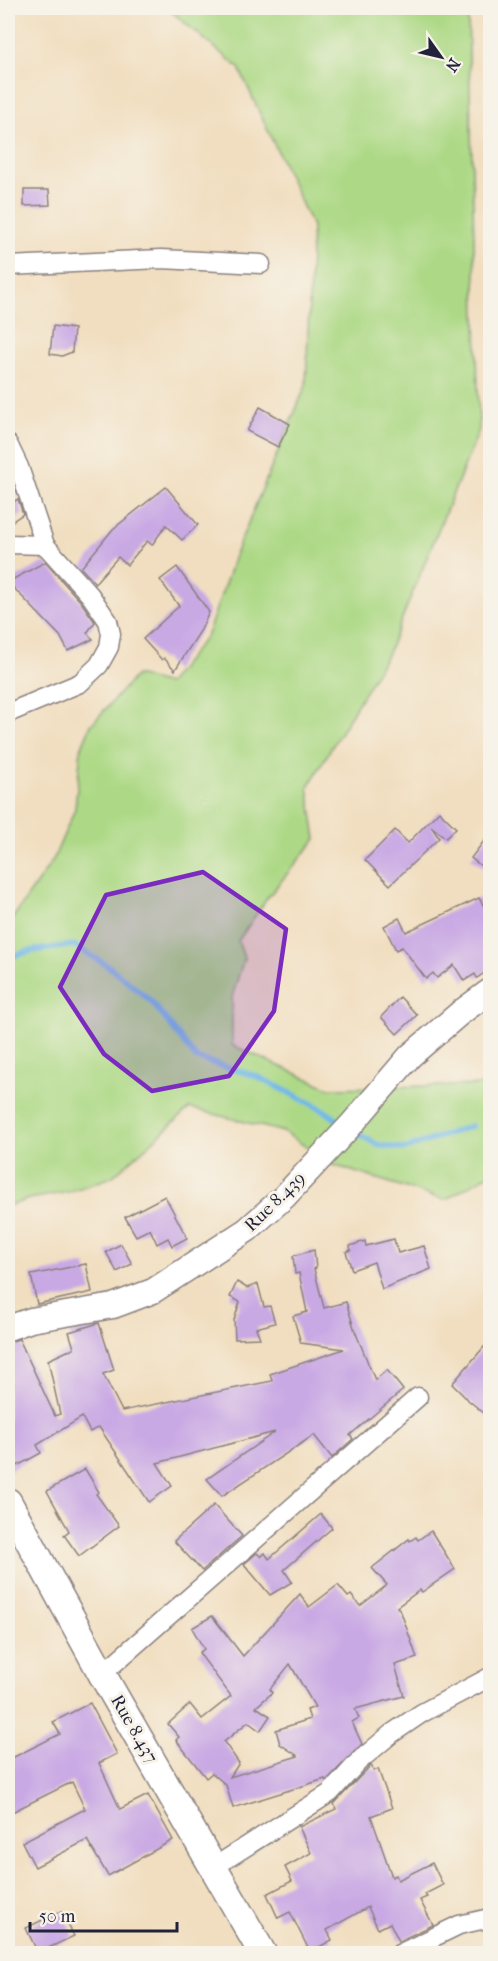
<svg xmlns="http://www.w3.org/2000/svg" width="498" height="1961" viewBox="0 0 498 1961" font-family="'IM FELL French Canon',serif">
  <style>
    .green { fill: #add986; stroke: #687e60; stroke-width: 1.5 }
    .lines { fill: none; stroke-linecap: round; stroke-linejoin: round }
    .stream { stroke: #6db6e5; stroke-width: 6 }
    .building { fill: #c9a9e4; fill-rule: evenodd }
    .minor-casing { stroke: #8a807e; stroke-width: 21 }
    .tertiary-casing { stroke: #8a807e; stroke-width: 27 }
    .secondary-casing { stroke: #8a807e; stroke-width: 30 }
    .minor { stroke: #fff; stroke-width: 18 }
    .tertiary { stroke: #fff; stroke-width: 24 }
    .secondary { stroke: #fff; stroke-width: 27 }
    .marked { fill: #7b2cbf; fill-opacity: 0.2; stroke: #7b2cbf; stroke-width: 4.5; stroke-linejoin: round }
    .labels { text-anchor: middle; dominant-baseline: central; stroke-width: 6; stroke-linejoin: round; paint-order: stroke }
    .street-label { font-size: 18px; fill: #22223b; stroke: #f7f3e8 }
  </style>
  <rect width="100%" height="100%" fill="#f7f3e8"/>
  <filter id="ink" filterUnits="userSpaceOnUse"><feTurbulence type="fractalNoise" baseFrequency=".0167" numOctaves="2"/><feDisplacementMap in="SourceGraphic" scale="12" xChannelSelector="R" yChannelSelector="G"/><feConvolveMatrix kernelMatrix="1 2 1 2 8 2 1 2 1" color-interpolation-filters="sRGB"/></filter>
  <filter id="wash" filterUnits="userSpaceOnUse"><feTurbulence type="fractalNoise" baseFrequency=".008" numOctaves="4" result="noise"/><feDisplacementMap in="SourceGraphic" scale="24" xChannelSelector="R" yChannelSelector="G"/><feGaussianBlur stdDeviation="1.35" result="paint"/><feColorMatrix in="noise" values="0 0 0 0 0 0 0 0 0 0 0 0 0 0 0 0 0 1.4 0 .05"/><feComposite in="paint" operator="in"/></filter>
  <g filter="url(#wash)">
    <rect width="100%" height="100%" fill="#f1dec0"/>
    <path class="green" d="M167 8H466L468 15 479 430 388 653 308 787 316 839 268 897 238 941 244 958 232 997V1045L329 1088 490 1085V1174L445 1200 333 1165 284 1132 190 1108 112 1177 68 1192 29 1199 8 1206V925L53 860 75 809 81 749 91 725 136 675 168 684 207 635 238 547 306 385 312 226 239 68Z"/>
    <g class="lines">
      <g class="stream">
        <path d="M8 957 31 951 74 945 111 968 151 1001 196 1058 256 1076 322 1109 345 1125"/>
        <path d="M353 1131 378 1145 405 1149 471 1126"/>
      </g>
    </g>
    <g id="blocks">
      <g class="building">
        <path d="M24 190H49L50 205 24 206Z"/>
        <path d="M53 326 74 329 72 352 62 356 50 354Z"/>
        <path d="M260 407 290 424 278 447 247 431Z"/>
        <path d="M166 487 198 525 182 540 166 525 152 545 147 541 127 565 118 557 95 583 81 568 113 529Z"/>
        <path d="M18 499 23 514 8 524V506Z"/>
        <path d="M45 562 81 602 95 622 87 633 93 639 68 651 60 636 8 582Z"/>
        <path d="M177 567 209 612 201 630 175 670 164 658 162 660 143 639 179 606 160 580Z"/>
        <path d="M439 811 456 828 446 838 431 826 439 838 390 885 365 860 395 830 408 843Z"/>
        <path d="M490 833V873L471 858Z"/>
        <path d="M479 898 490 916V969L477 978 475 974 464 981 454 965 437 978 433 973 426 979 402 947 396 950 384 926 399 918 406 932Z"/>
        <path d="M400 997 417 1015 397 1034 381 1017Z"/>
        <path d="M165 1196 187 1238 172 1246 168 1238 157 1244 150 1229 136 1236 125 1217Z"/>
        <path d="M394 1239 398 1253 424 1246 431 1269 382 1289 374 1262 352 1270 346 1252 351 1250 350 1246 365 1241 366 1246Z"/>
        <path d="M121 1244 132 1264 117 1272 106 1252Z"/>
        <path d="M314 1250 316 1268 314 1269 324 1308 346 1302 355 1331 375 1380 387 1370 403 1390 350 1435 353 1439 332 1458 314 1435 222 1496 207 1479 275 1432 157 1463 172 1486 149 1502 99 1427 90 1432 82 1417 37 1445 41 1453 8 1471V1342L19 1339 55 1416 60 1414 48 1360 74 1348 69 1332 99 1323 114 1370 103 1374 122 1411 272 1381 270 1374 344 1349 301 1343 293 1316 307 1312 299 1273 295 1274 293 1256Z"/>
        <path d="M86 1264 92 1292 37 1304 31 1275Z"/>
        <path d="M237 1282 247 1288 258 1284 264 1307 270 1306 275 1323 256 1328 260 1338 235 1339 234 1320 240 1302 230 1297Z"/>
        <path d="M490 1340V1418L468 1400 452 1384Z"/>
        <path d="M85 1469 99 1492 96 1494 119 1526 79 1556 64 1535 69 1531 47 1491Z"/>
        <path d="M214 1505 242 1536 202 1571 174 1541Z"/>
        <path d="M321 1514 332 1528 284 1570 292 1582 270 1595 244 1564 257 1553 261 1557 265 1553 269 1559Z"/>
        <path d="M431 1531 455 1569 422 1592 420 1590 397 1607 401 1612 417 1658 395 1665 404 1696 355 1709 359 1718 352 1722 362 1744 326 1781 325 1779 233 1808 226 1785 212 1773 206 1778 176 1740 179 1737 168 1724 190 1704 202 1719 231 1696 199 1653 204 1649 192 1628 212 1616 243 1656 300 1594 309 1607 338 1585 348 1597 351 1595 360 1606 387 1585 372 1568 409 1539 410 1541 416 1537 418 1540ZM290 1664 315 1707 307 1710 310 1719 276 1730 280 1744 298 1756 230 1777 239 1763 224 1742 248 1722 260 1731 270 1716 256 1707 272 1693 270 1689Z"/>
        <path d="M90 1703 117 1754 99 1763 120 1809 148 1795 173 1840 108 1876 87 1840 35 1867 22 1842 85 1809 72 1782 8 1814V1760L60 1734 53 1722Z"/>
        <path d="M371 1765 374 1771 378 1769 392 1808 371 1816 392 1877 396 1875 398 1880 432 1863 443 1885 425 1894 427 1897 420 1900 433 1925 399 1941 390 1923 378 1929 368 1907 327 1930 332 1940 310 1952 290 1912 278 1918 267 1894 292 1881 285 1867 311 1853 299 1827 336 1809 334 1804Z"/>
        <path d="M61 1911 74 1936 38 1953 26 1928Z"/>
      </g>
    </g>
  </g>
  <g filter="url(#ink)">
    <use href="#blocks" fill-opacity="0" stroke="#8a807e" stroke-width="1.5"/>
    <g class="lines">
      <defs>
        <g id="minor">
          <path d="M8 266 161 259 261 264"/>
          <path d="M8 444 19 467 45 545 90 595 108 621 111 634 109 647 99 665 80 683 8 713"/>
          <path d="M8 544 45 545"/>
          <path d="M102 1674 418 1397"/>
          <path d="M214 1867 330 1793 359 1761 391 1734 422 1713 490 1677"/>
          <path d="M399 1954 459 1925 490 1918"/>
        </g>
        <path id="tertiary" d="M8 1328 31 1320 113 1306 153 1291 247 1230 284 1197 351 1125 410 1056 460 1013 490 991"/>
        <path id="secondary" d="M8 1502 102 1674 263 1954"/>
      </defs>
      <use href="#minor" class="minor-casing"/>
      <use href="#tertiary" class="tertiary-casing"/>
      <use href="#secondary" class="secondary-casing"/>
      <use href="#minor" class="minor"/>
      <use href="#tertiary" class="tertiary"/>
      <use href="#secondary" class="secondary"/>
    </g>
  </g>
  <path class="marked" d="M203 872 286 929 274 1011 229 1076 152 1091 104 1054 60 987 106 895Z"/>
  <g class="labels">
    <g class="street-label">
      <text transform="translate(275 1202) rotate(-44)">Rue 8.439</text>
      <text transform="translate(134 1729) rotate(60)">Rue 8.437</text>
    </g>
  </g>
  <rect width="498" height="1961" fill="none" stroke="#f7f3e8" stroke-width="30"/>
  <g transform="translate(441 57) rotate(124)" stroke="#f7f3e8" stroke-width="4.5" paint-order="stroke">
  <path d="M0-4.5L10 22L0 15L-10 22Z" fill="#22223b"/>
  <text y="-9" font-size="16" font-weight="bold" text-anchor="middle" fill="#22223b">N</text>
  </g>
  <path d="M30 1922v9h147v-9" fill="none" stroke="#22223b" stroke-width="3"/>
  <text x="39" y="1922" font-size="18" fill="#22223b" stroke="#f7f3e8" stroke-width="4.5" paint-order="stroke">50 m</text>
</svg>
